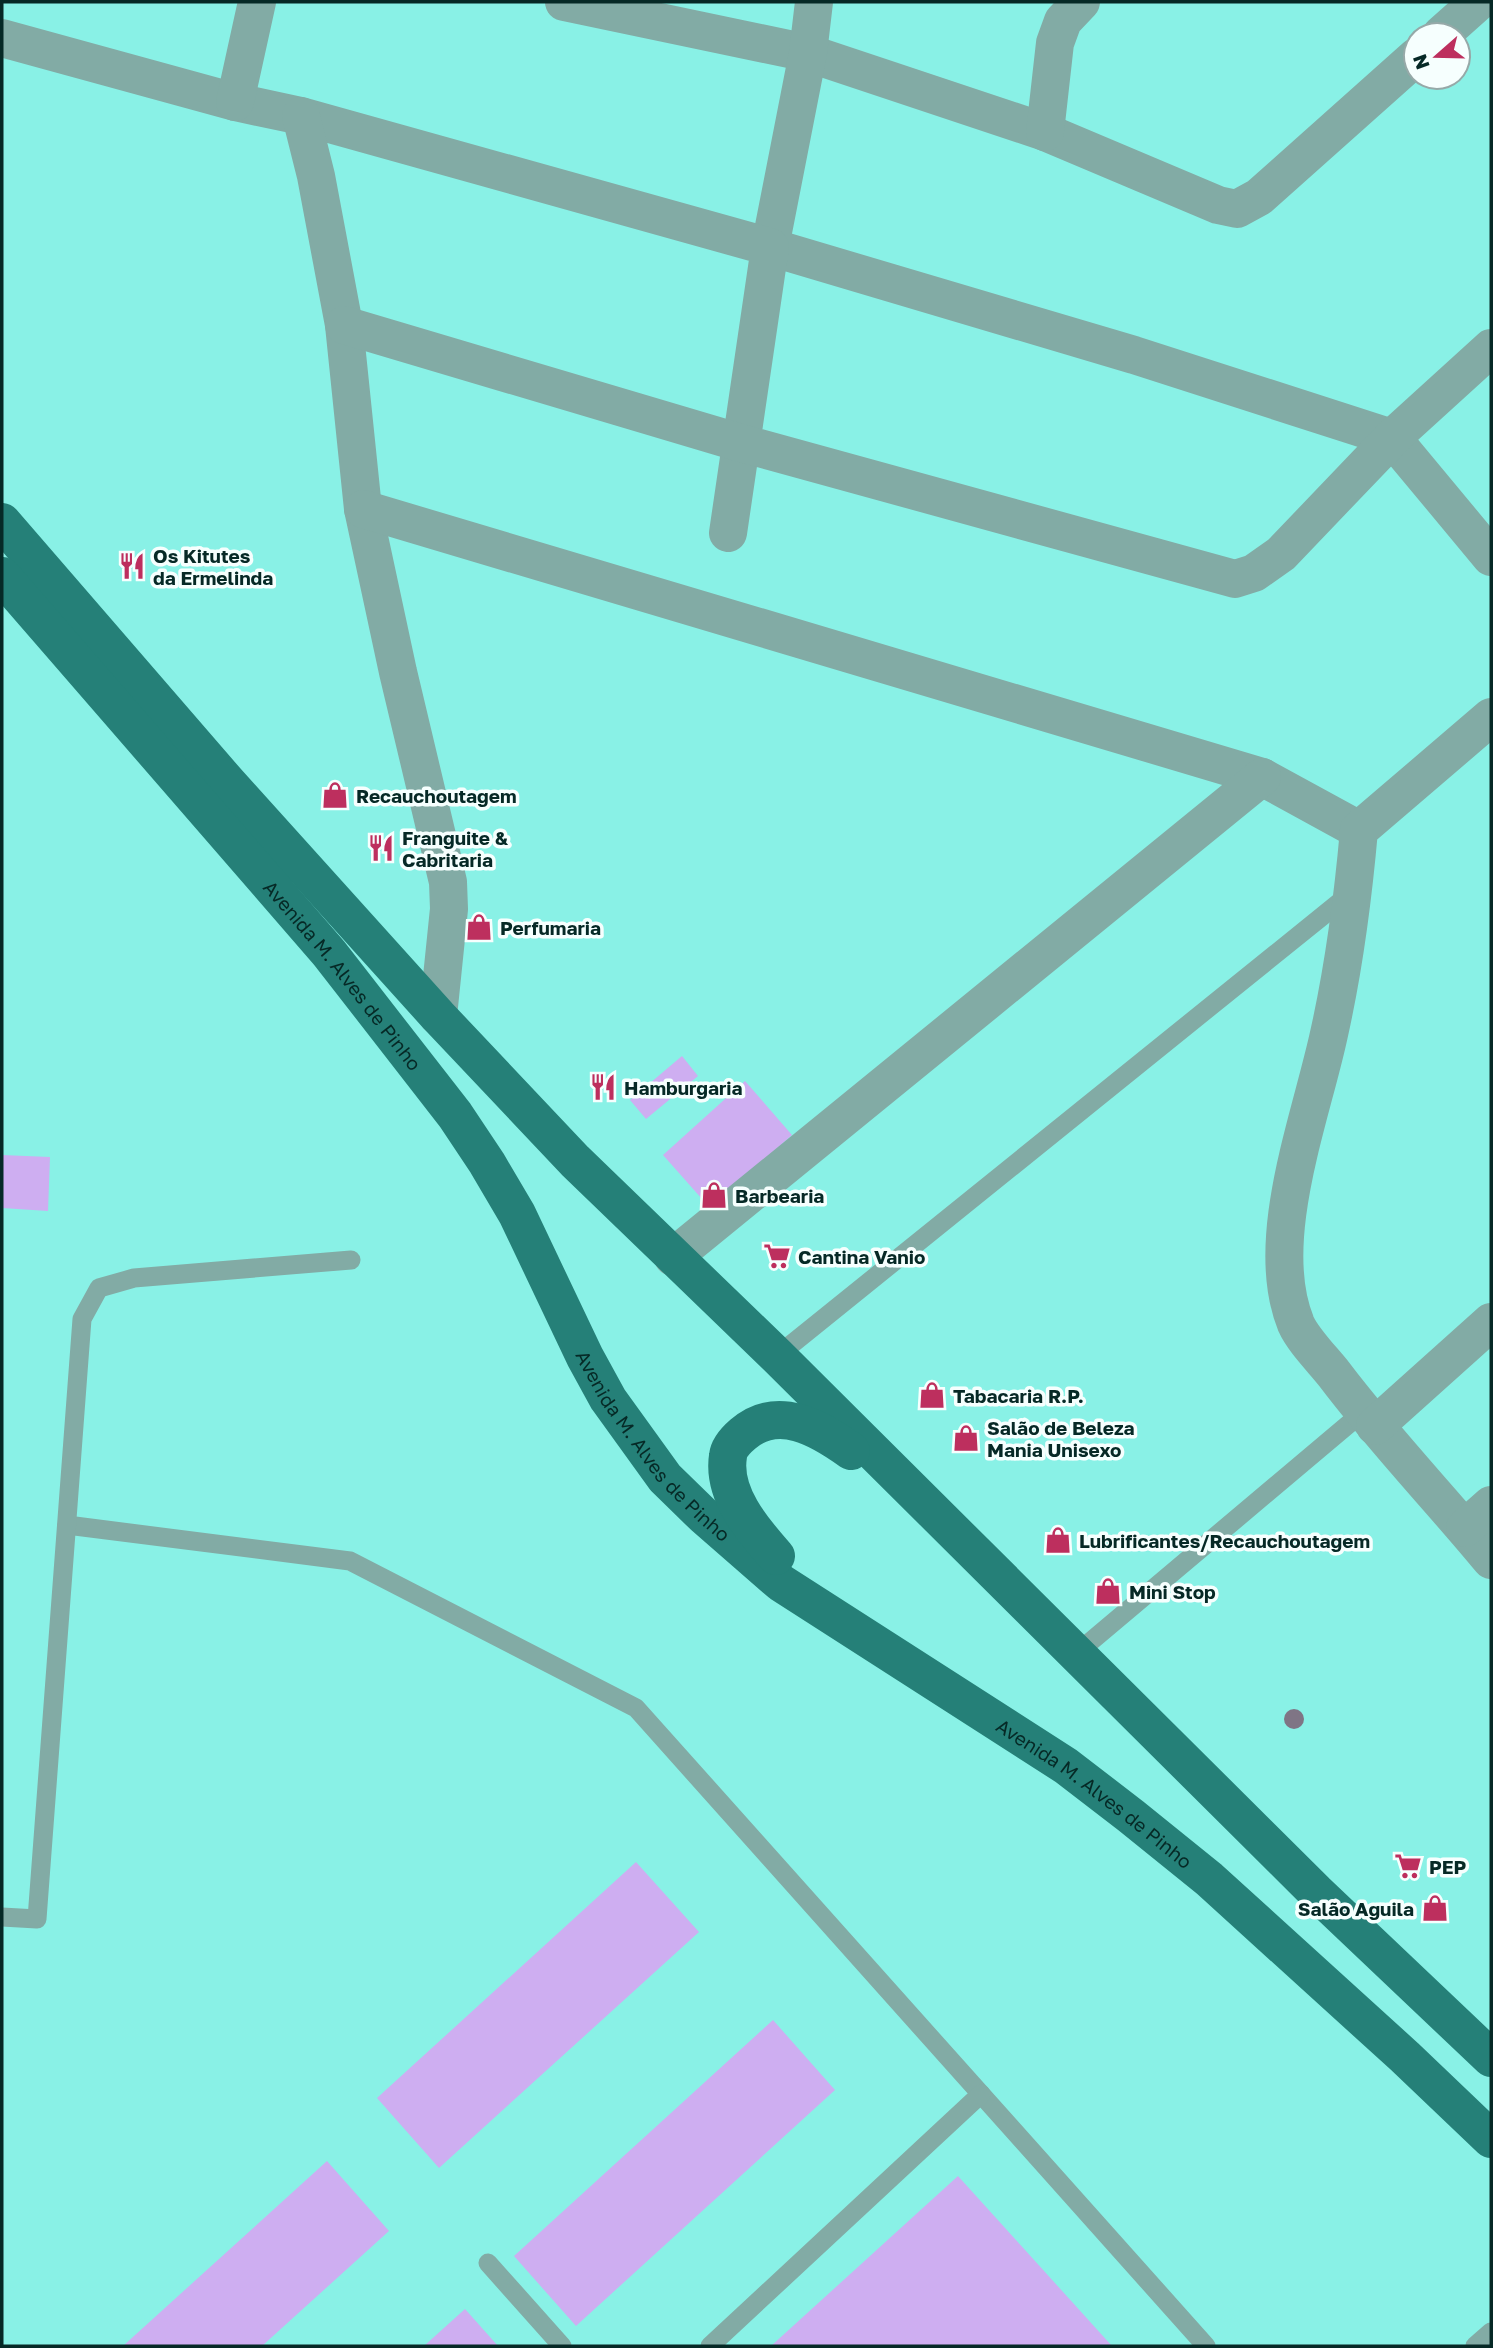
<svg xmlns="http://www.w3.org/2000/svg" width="1493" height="2348" viewBox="0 0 1493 2348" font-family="'Golos Text',sans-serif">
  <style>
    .building { fill: #ceaef1 }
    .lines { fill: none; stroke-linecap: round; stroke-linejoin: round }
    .lane { stroke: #82aba5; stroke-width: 19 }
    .street { stroke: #82aba5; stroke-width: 38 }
    .primary { stroke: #258078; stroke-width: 38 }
    .tree { fill: #7f7585 }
    .labels { text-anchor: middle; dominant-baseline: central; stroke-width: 7; stroke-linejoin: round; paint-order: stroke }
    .poi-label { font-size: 19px; font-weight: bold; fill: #062926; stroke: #f6fffe; text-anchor: start }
    .street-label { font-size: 19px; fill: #062926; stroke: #f6fffe }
  </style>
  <rect width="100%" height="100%" fill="#89f1e6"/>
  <g class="building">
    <path d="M682 1056 698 1076 646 1119 630 1100Z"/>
    <path d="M745 1081 792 1135 710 1208 663 1155Z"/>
    <path d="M2 1155 50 1157 48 1211 2 1208Z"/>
    <path d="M636 1862 699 1932 439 2168 377 2098Z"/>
    <path d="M773 2020 835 2090 576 2326 514 2256Z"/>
    <path d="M327 2161 389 2231 262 2346H123Z"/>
    <path d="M958 2176 1112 2346H771Z"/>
    <path d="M465 2309 498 2346H424Z"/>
  </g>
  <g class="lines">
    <g class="lane">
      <path d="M777 1356 1351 893"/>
      <path d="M67 1525 350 1561 636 1708 1206 2346"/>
      <path d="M1077 1653 1363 1412"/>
      <path d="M2 1917 37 1919 82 1319 99 1288 134 1278 351 1260"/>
      <path d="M488 2263 562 2346"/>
      <path d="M710 2346 981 2094"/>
      <path d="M1475 2346 1491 2332"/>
    </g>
    <g class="street">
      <path d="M564 2 808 53 1045 132 1218 205 1237 209 1259 197 1416 57"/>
      <path d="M814 2 808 53 770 247 1134 355 1392 438 1491 557"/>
      <path d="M1441 35 1478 2"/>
      <path d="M2 38 235 102 301 116 770 247 728 533"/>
      <path d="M235 102 257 2"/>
      <path d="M301 116 316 176 344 325 363 509 398 672 448 882 449 909 438 1016"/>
      <path d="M1045 132 1055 43 1063 21 1081 2"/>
      <path d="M344 325 741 443 1235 579 1254 573 1281 554 1392 438 1491 348"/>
      <path d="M363 509 1262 777 1359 830"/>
      <path d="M1491 717 1359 830C1353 898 1344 967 1329 1034 1311 1118 1262 1241 1296 1324 1303 1340 1323 1360 1334 1374 1383 1439 1439 1497 1491 1560"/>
      <path d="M673 1257 1262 777"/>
      <path d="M1375 1426 1491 1322"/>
      <path d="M1465 1528 1491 1505"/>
    </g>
    <g class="primary">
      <path d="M2 522 227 782 438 1016 575 1161 777 1356 1316 1892 1491 2058"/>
      <path id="s1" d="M2 576 329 953 455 1115 487 1163 517 1214 585 1357 608 1399 665 1478 704 1516 781 1583 1066 1766 1131 1816 1209 1879 1405 2057 1491 2139"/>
      <path d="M776 1556C752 1529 722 1494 728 1456 729 1447 736 1440 743 1434 778 1404 819 1428 851 1451"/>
    </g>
  </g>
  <circle class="tree" cx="1294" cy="1719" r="10"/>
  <defs>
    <symbol id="restaurant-bare" viewBox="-9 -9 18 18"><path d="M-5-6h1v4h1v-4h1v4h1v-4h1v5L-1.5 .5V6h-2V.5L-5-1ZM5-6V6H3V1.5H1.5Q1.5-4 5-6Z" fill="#bd2f5e" stroke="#f6fffe" stroke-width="2.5" paint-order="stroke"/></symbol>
    <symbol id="shop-bare" viewBox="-9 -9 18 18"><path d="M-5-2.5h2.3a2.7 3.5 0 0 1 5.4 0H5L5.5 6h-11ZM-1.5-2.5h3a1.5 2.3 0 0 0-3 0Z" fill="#bd2f5e" stroke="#f6fffe" stroke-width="2.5" paint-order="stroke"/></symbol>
    <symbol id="supermarket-bare" viewBox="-9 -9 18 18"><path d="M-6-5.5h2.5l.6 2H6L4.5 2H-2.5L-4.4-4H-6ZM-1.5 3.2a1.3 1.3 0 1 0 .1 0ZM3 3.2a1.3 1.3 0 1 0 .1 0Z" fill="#bd2f5e" stroke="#f6fffe" stroke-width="2.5" paint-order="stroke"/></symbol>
  </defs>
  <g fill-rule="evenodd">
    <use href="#restaurant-bare" x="113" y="547" width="38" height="38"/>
    <use href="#shop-bare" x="316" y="776" width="38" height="38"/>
    <use href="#restaurant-bare" x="362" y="829" width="38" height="38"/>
    <use href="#shop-bare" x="460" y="908" width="38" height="38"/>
    <use href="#restaurant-bare" x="584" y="1068" width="38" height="38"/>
    <use href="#shop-bare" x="695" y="1176" width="38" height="38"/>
    <use href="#supermarket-bare" x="758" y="1237" width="38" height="38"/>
    <use href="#shop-bare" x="913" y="1376" width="38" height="38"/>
    <use href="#shop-bare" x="947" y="1419" width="38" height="38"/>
    <use href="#shop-bare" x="1039" y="1521" width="38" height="38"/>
    <use href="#shop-bare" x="1089" y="1572" width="38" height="38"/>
    <use href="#supermarket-bare" x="1389" y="1847" width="38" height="38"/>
    <use href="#shop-bare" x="1416" y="1889" width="38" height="38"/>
  </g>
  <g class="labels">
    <g class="poi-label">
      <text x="153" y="555">Os Kitutes<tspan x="153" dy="22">da Ermelinda</tspan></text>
      <text x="356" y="795">Recauchoutagem</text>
      <text x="402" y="837">Franguite &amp;<tspan x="402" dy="22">Cabritaria</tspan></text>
      <text x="500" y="927">Perfumaria</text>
      <text x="624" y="1087">Hamburgaria</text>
      <text x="735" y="1195">Barbearia</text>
      <text x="798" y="1256">Cantina Vanio</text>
      <text x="953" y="1395">Tabacaria R.P.</text>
      <text x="987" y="1427">Salão de Beleza<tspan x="987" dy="22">Mania Unisexo</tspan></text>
      <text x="1079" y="1540">Lubrificantes/Recauchoutagem</text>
      <text x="1129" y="1591">Mini Stop</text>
      <text x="1429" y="1866">PEP</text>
      <text x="1414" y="1908" text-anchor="end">Salão Aguila</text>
    </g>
    <g class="street-label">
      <text stroke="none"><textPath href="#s1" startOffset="525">Avenida M. Alves de Pinho</textPath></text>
      <text stroke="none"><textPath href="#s1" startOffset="1092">Avenida M. Alves de Pinho</textPath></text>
      <text stroke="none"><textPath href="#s1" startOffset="1659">Avenida M. Alves de Pinho</textPath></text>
    </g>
  </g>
  <rect width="1493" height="2348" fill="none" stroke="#062926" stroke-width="7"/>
  <g transform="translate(1437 56) rotate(250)"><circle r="33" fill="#f6fffe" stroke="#96a9a8" stroke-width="2"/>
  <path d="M0-5L12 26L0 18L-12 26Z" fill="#bd2f5e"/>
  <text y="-10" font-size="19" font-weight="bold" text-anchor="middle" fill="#062926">N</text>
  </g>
</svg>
